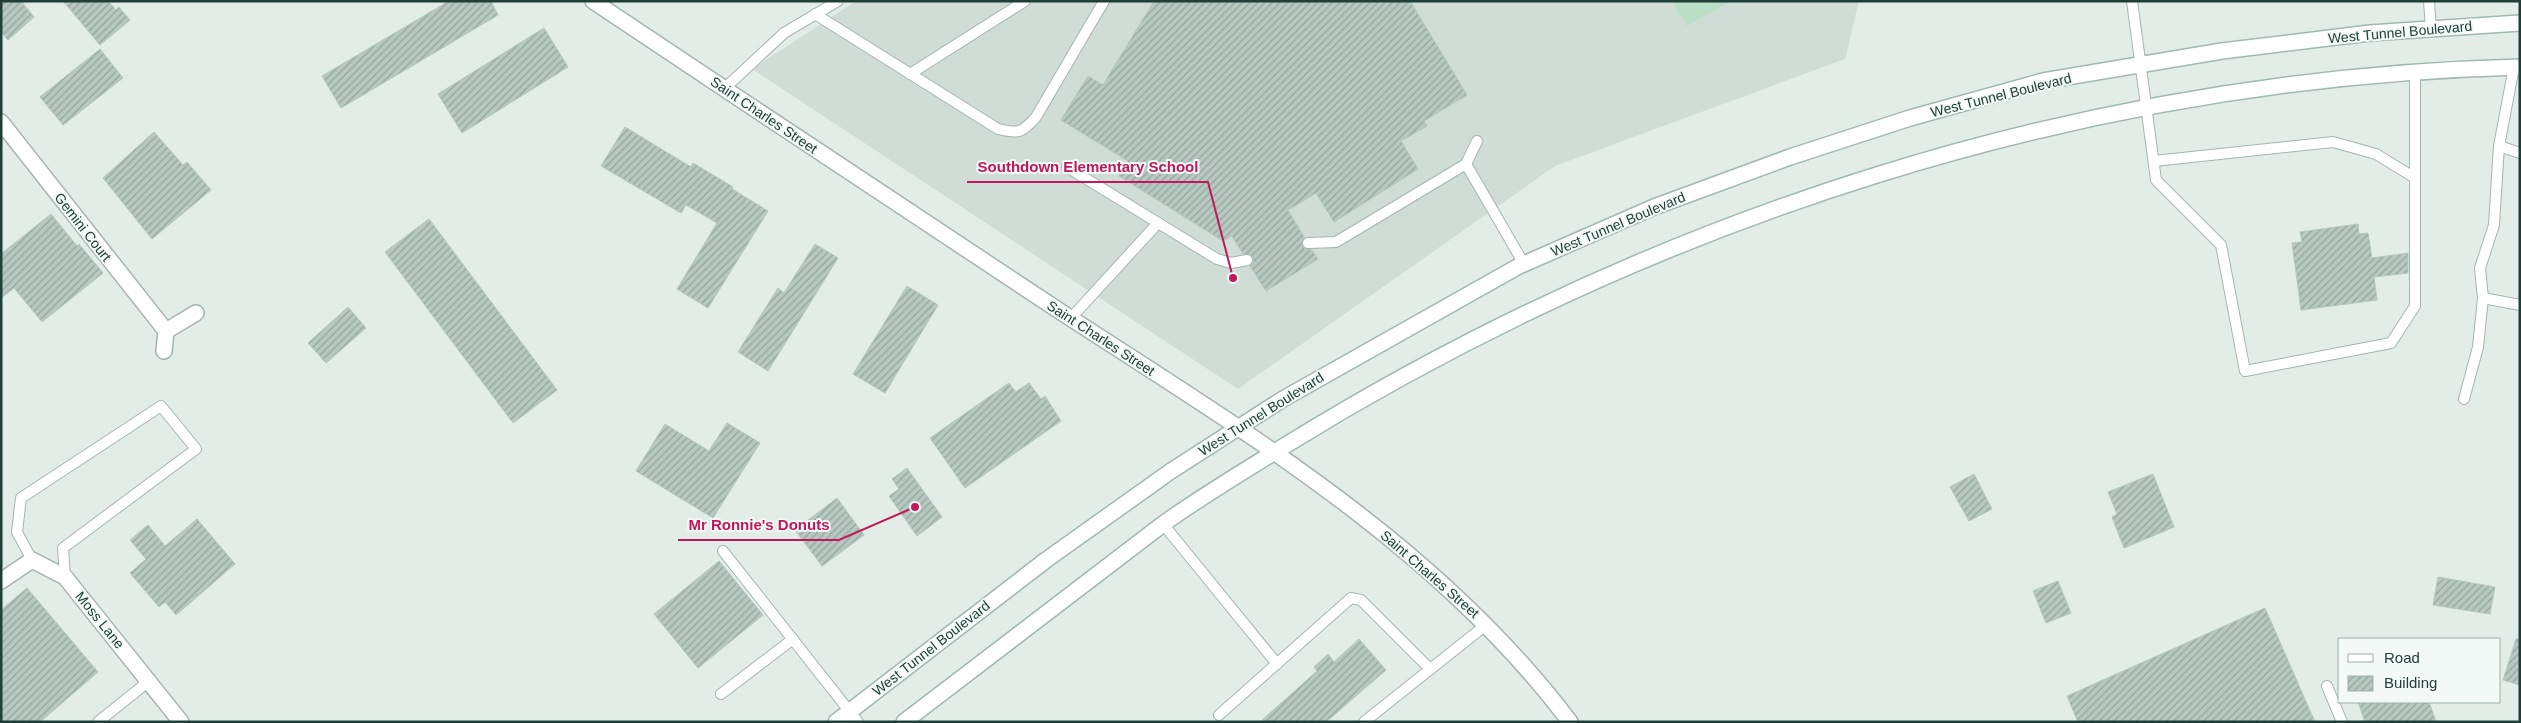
<svg xmlns="http://www.w3.org/2000/svg" width="2521" height="723" viewBox="0 0 2521 723" font-family="Helvetica,sans-serif">
  <style>
    .built { fill: #d0ddd7 }
    .pitch { fill: #b9dfc4 }
    .building { fill: url(#building-hatch); stroke: #b3c7bf }
    .lines { fill: none; stroke-linecap: round; stroke-linejoin: round }
    .service-casing { stroke: #a4b5b0; stroke-width: 12 }
    .minor-casing { stroke: #a4b5b0; stroke-width: 18 }
    .tertiary-casing { stroke: #a4b5b0; stroke-width: 18 }
    .secondary-casing { stroke: #9fb9b1; stroke-width: 18 }
    .service { stroke: #fff; stroke-width: 10 }
    .minor { stroke: #fff; stroke-width: 15 }
    .tertiary { stroke: #fff; stroke-width: 15 }
    .secondary { stroke: #fff; stroke-width: 15 }
    .labels { text-anchor: middle; dominant-baseline: central; stroke-width: 4; stroke-linejoin: round; paint-order: stroke }
    .street-label { font-size: 14px; fill: #203f38; stroke: #f2f9f6 }
    .leader { fill: none; stroke: #c2185b; stroke-width: 2 }
    .callout-dot { fill: #c2185b; stroke: #f2f9f6; stroke-width: 2 }
    .callout-label { font-size: 15px; text-anchor: middle; font-weight: bold; fill: #c2185b; stroke: #f2f9f6; stroke-width: 4; stroke-linejoin: round; paint-order: stroke }
  </style>
  <defs>
    <pattern id="building-hatch" width="6" height="6" patternUnits="userSpaceOnUse" patternTransform="scale(1.25)"><rect width="6" height="6" fill="#b7c8c1"/><path d="M-1 1l2-2M0 6l6-6M5 7l2-2" fill="none" stroke="#94a49e"/></pattern>
  </defs>
  <rect width="100%" height="100%" fill="#e2ede8"/>
  <path class="built" d="M856 1H1859L1845 59 1555 166 1238 389 752 69Z"/>
  <path class="pitch" d="M1672 1H1731L1687 26Z"/>
  <g class="building">
    <path d="M1 1H21L34 17 8 40 1 32Z"/>
    <path d="M63 1H108L116 10 119 7 130 20 100 45Z"/>
    <path d="M449 1H491L498 15 341 108 322 76Z"/>
    <path d="M1154 1H1410L1467 95 1424 121 1427 126 1401 141 1418 169 1334 222 1316 193 1288 210 1304 237 1302 246 1305 249 1312 250 1318 259 1266 291 1250 266 1254 262 1252 256 1243 254 1232 236 1223 241 1119 176 1128 161 1061 120 1088 76 1103 85Z"/>
    <path d="M544 28 568 67 462 133 438 94Z"/>
    <path d="M100 49 123 78 63 125 40 97Z"/>
    <path d="M625 127 691 167 693 163 733 187 732 189 768 211 708 308 677 289 717 223 686 205 681 213 601 166Z"/>
    <path d="M154 132 183 165 187 162 211 190 152 239 103 178Z"/>
    <path d="M51 214 77 246 79 244 103 273 42 322 14 288 1 298V254Z"/>
    <path d="M429 219 557 390 513 423 385 252Z"/>
    <path d="M2358 224 2359 234 2368 233 2372 258 2408 253V273L2374 277 2377 300 2301 310 2292 243 2302 242 2300 232Z"/>
    <path d="M815 244 838 258 768 371 738 352 778 288 784 293Z"/>
    <path d="M907 286 938 305 885 393 853 374Z"/>
    <path d="M348 307 366 328 326 363 308 343Z"/>
    <path d="M1009 383 1016 392 1029 383 1041 399 1045 396 1061 421 965 488 930 438Z"/>
    <path d="M727 423 760 443 713 518 636 471 665 424 709 451Z"/>
    <path d="M907 468 942 517 917 536 889 496 899 489 892 479Z"/>
    <path d="M1974 474 1992 509 1969 521 1950 487Z"/>
    <path d="M2153 474 2174 527 2124 548 2112 517 2117 514 2108 492Z"/>
    <path d="M837 498 864 535 822 566 795 530Z"/>
    <path d="M197 519 235 564 176 615 165 602 159 607 130 573 146 559 130 540 148 525 165 546Z"/>
    <path d="M719 561 763 615 698 668 654 614Z"/>
    <path d="M2438 577 2495 587 2490 614 2433 605Z"/>
    <path d="M2058 581 2071 613 2046 623 2033 591Z"/>
    <path d="M27 588 98 672 40 722H1V610Z"/>
    <path d="M2265 608 2315 722H2078L2067 696Z"/>
    <path d="M1359 639 1386 670 1326 722H1260L1317 671 1314 667 1328 654 1334 662Z"/>
    <path d="M2516 639H2520V685L2503 680Z"/>
    <path d="M2358 702H2429L2436 722H2365Z"/>
  </g>
  <g class="lines">
    <defs>
      <g id="service">
        <path d="M2132 1 2156 180 2221 245 2245 371 2391 343 2415 306V73"/>
        <path d="M2429 1 2431 29"/>
        <path d="M815 14 998 129C1019 134 1022 133 1036 117L1104 1"/>
        <path d="M910 74 1025 1"/>
        <path d="M724 89 784 33 838 1"/>
        <path d="M2499 146 2520 153"/>
        <path d="M2154 161 2333 142 2376 154 2415 178"/>
        <path d="M1466 164 1477 141"/>
        <path d="M1067 167 1217 259 1231 263 1247 260"/>
        <path d="M1308 243 1336 242 1466 164 1524 264"/>
        <path d="M2483 298 2520 305"/>
        <path d="M1071 318 1158 223"/>
        <path d="M2464 399 2478 347 2483 298 2480 268 2494 225 2499 146 2514 67"/>
        <path d="M1163 524 1277 664"/>
        <path d="M723 551 858 722"/>
        <path d="M32 560 17 532 21 498 161 406 196 449 63 548 65 577"/>
        <path d="M2327 686 2342 722"/>
        <path d="M721 694 793 639"/>
        <path d="M1219 715 1351 598 1361 600 1430 669"/>
        <path d="M98 722 149 681"/>
        <path d="M1364 722 1487 624"/>
      </g>
      <g id="minor">
        <path d="M1 122 166 331"/>
        <path d="M164 351 166 331 196 313"/>
        <path d="M1 581 32 560 65 577 181 722"/>
      </g>
      <path id="tertiary" d="M593 1C748 104 902 208 1058 310 1242 430 1436 544 1570 722"/>
      <g id="secondary">
        <path d="M836 722 1046 560 1171 471 1283 399 1519 266 1654 207 1790 157 1910 118 2043 81 2222 51 2370 33 2520 23"/>
        <path d="M904 722 1163 524C1202 496 1244 471 1286 445 1655 217 2084 78 2520 67"/>
      </g>
    </defs>
    <use href="#service" class="service-casing"/>
    <use href="#minor" class="minor-casing"/>
    <use href="#tertiary" class="tertiary-casing"/>
    <use href="#secondary" class="secondary-casing"/>
    <use href="#service" class="service"/>
    <use href="#minor" class="minor"/>
    <use href="#tertiary" class="tertiary"/>
    <use href="#secondary" class="secondary"/>
  </g>
  <g class="labels">
    <g class="street-label">
      <text transform="translate(2400 32) rotate(-5)">West Tunnel Boulevard</text>
      <text transform="translate(2001 95) rotate(-14)">West Tunnel Boulevard</text>
      <text transform="translate(764 115) rotate(34)">Saint Charles Street</text>
      <text transform="translate(1618 224) rotate(-23)">West Tunnel Boulevard</text>
      <text transform="translate(83 227) rotate(52)">Gemini Court</text>
      <text transform="translate(1101 338) rotate(33)">Saint Charles Street</text>
      <text transform="translate(1261 414) rotate(-32)">West Tunnel Boulevard</text>
      <text transform="translate(1430 574) rotate(41)">Saint Charles Street</text>
      <text transform="translate(100 620) rotate(51)">Moss Lane</text>
      <text transform="translate(931 648) rotate(-38)">West Tunnel Boulevard</text>
    </g>
  </g>
  <path class="leader" d="M1233 278L1208 182H967M915 507L839 540H678"/>
  <g class="callout-dot">
    <circle cx="1233" cy="278" r="5"/>
    <circle cx="915" cy="507" r="5"/>
  </g>
  <g class="callout-label">
    <text x="1088" y="172">Southdown Elementary School</text>
    <text x="759" y="530">Mr Ronnie's Donuts</text>
  </g>
  <rect width="2521" height="723" fill="none" stroke="#203f38" stroke-width="5"/>
  <rect x="2338" y="638" width="162" height="65" fill="#f2f9f6" stroke="#9eafaa"/>
  <rect x="2348" y="654" width="25" height="8" fill="#ffffff" stroke="#9eafaa"/>
  <text x="2384" y="663" font-size="15" fill="#203f38">Road</text>
  <rect x="2348" y="676" width="25" height="15" fill="url(#building-hatch)" stroke="#9eafaa"/>
  <text x="2384" y="688" font-size="15" fill="#203f38">Building</text>
</svg>
